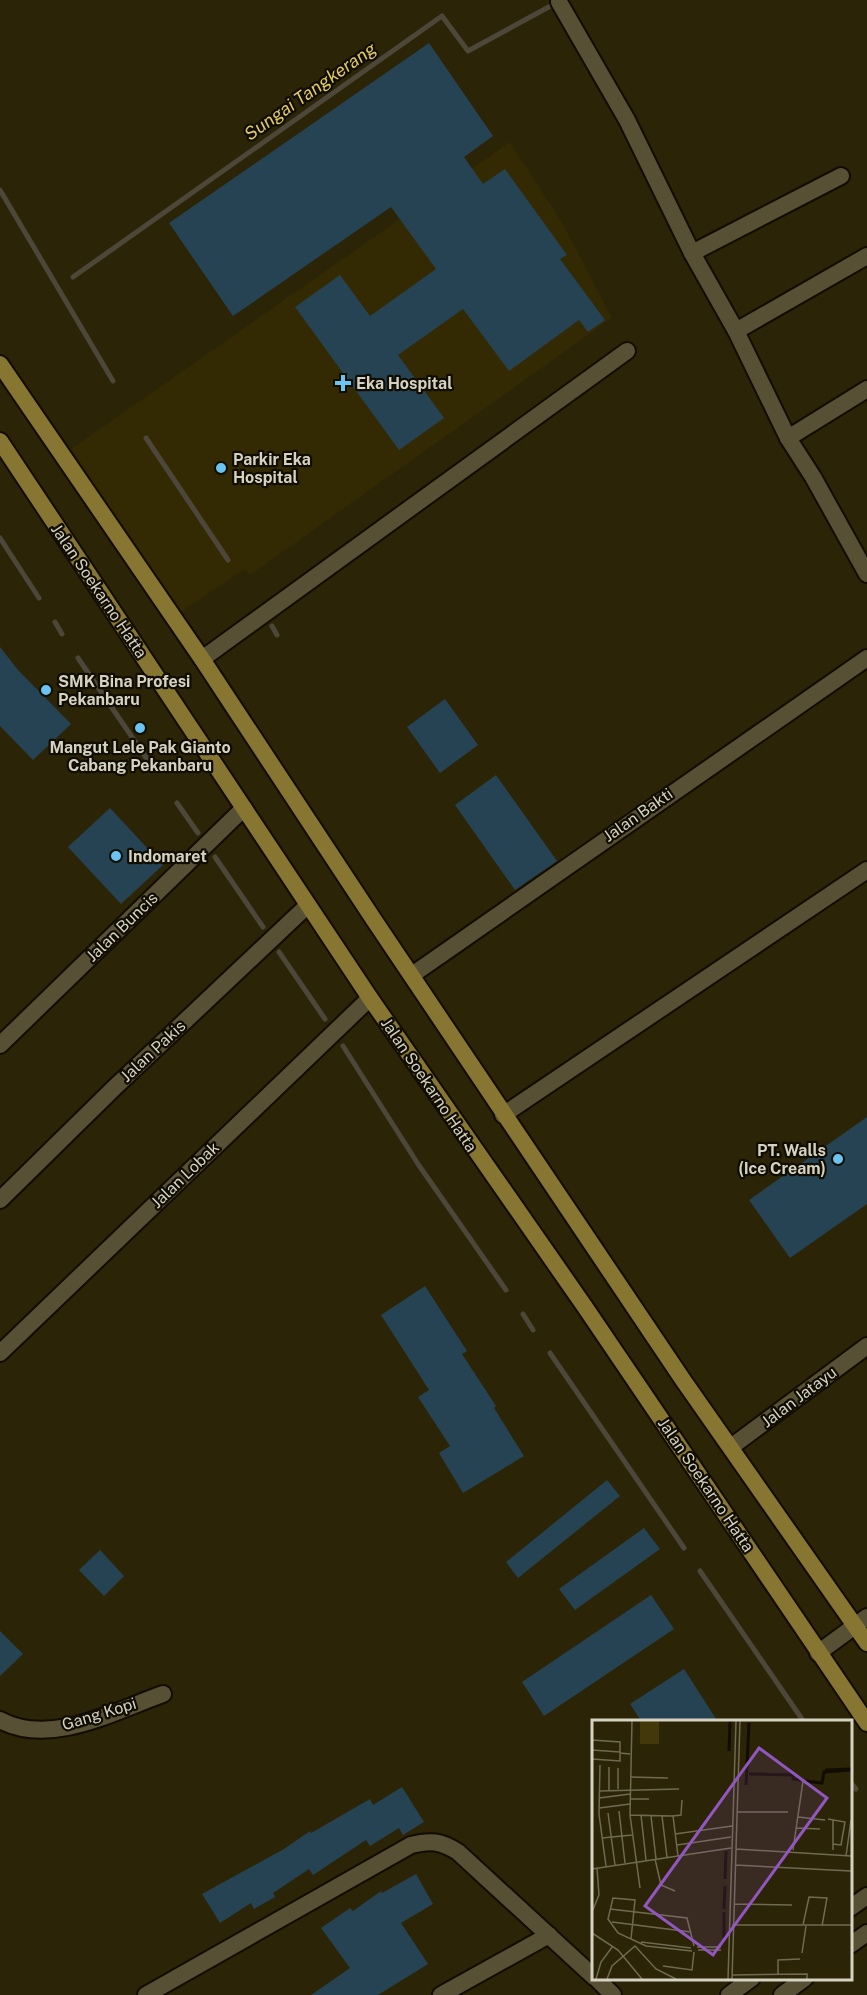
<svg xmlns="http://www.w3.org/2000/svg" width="867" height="1995" viewBox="0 0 867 1995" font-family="'Public Sans',sans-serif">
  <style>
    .built { fill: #332a04 }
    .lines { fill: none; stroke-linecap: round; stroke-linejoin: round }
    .stream { stroke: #4d473a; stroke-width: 5 }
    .building { fill: #264353 }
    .minor-casing { stroke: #130c00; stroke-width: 20 }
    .secondary-casing { stroke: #130c00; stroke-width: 20 }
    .primary-casing { stroke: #130c00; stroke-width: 20 }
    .minor { stroke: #585034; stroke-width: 16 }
    .secondary { stroke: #585034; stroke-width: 16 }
    .primary { stroke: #877632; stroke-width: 16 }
    .poi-dot { fill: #6ac3f1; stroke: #100d03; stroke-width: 2 }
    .labels { text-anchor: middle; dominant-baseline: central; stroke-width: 4.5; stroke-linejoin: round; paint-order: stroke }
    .poi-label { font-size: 16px; font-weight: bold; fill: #d6d2c2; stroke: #100d03; text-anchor: start }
    .street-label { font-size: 16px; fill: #d6d2c2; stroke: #100d03 }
    .water-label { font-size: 18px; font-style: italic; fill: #e4ca62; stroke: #100d03 }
    .inset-river { fill: none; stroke: #120c00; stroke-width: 3 }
    .inset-road { fill: none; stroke: #6f6a52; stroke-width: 1.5 }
    .view { fill: #9256c0; fill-opacity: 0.15; stroke: #9256c0; stroke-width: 3 }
    .inset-edge { fill: none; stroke: #d6d2c2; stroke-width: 3 }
  </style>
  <rect width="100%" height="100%" fill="#2b2407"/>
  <path class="built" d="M510 142 564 226 612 318 250 575 245 569 179 613 71 449Z"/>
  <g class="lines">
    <g class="stream">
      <path d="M0 190 113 381"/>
      <path d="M73 277 442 16 468 51 556 3"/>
      <path d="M146 438 228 560"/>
      <path d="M0 538 39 598"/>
      <path d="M55 622 62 634"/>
      <path d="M272 626 277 635"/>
      <path d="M78 658 147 759"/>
      <path d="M177 803 198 833"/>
      <path d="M215 857 263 927"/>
      <path d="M279 952 325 1019"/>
      <path d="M343 1046 418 1164 506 1290"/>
      <path d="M523 1314 533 1330"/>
      <path d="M550 1353 684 1548"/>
      <path d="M700 1571 804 1722"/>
      <path d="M850 1782 856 1789"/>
    </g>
  </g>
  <g class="building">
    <path d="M429 43 493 136 464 157 483 184 505 169 567 255 560 259 605 320 588 332 579 320 509 371 463 309 398 355 444 418 399 450 295 307 340 275 370 316 436 269 391 207 233 316 169 223Z"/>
    <path d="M0 647 18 670 71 724 33 760 0 726Z"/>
    <path d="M445 699 478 745 440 773 407 727Z"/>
    <path d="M496 775 557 861 515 890 455 805Z"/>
    <path d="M110 808 163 865 121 904 68 847Z"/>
    <path d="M867 1117V1204L790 1258 749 1200Z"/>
    <path d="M425 1286 467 1351 462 1354 496 1406 494 1408 524 1456 463 1493 439 1453 450 1446 418 1397 429 1390 381 1315Z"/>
    <path d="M607 1480 620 1496 518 1578 506 1562Z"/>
    <path d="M644 1528 660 1549 575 1610 559 1589Z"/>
    <path d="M100 1550 124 1576 104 1596 79 1570Z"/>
    <path d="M651 1595 674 1629 544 1716 522 1682Z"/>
    <path d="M0 1631 23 1654 0 1676Z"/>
    <path d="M684 1669 718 1722H642L630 1704Z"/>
    <path d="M402 1787 424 1822 403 1835 399 1828 370 1846 366 1840 313 1875 309 1869 273 1893 275 1897 254 1909 251 1903 220 1923 202 1894 284 1849 310 1831 311 1833 370 1799 373 1805Z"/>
    <path d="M416 1874 433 1904 401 1923 428 1964 378 1995H311L350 1968 321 1928 350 1908 353 1911 381 1891 382 1893Z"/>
  </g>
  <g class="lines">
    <defs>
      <g id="minor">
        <path d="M559 2 627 120 692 253 736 331 788 438 813 477 867 574"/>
        <path d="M692 253 841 176"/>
        <path d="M736 331 867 256"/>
        <path d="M788 438 867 389"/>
        <path d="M202 659 627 351"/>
        <path d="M412 975 867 658"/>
        <path d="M0 1045 244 808"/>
        <path d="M503 1115 867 870"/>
        <path d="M0 1200 114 1088 308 905"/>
        <path d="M731 1447 867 1346"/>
        <path d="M818 1653 867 1617"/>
        <path d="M0 1720C50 1747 115 1711 163 1694"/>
        <path d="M850 1908 867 1896"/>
        <path d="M850 1945 867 1933"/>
        <path d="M596 1978 613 1995"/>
        <path d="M146 1995 411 1845C430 1840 441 1841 458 1852L594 1977"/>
        <path d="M441 1995 549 1935"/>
        <path d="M729 1995 752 1978"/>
        <path d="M782 1995 805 1978"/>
      </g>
      <path id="secondary" d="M0 1353 370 998"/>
      <g id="primary">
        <path d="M0 364 202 659 374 920 683 1380 867 1643"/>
        <path d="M0 441 370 998 585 1307 867 1723"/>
      </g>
    </defs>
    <use href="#minor" class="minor-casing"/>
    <use href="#secondary" class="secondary-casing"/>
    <use href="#primary" class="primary-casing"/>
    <use href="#minor" class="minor"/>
    <use href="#secondary" class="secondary"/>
    <use href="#primary" class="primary"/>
  </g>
  <g class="poi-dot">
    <path d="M340 374h6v6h6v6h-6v6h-6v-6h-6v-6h6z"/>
    <circle cx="221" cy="468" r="6"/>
    <circle cx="46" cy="690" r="6"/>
    <circle cx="140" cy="728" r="6"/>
    <circle cx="116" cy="856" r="6"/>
    <circle cx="838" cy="1159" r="6"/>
  </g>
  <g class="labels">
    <g class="poi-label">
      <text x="356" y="383">Eka Hospital</text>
      <text x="233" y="459">Parkir Eka<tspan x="233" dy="18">Hospital</tspan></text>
      <text x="58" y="681">SMK Bina Profesi<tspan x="58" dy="18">Pekanbaru</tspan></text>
      <text x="140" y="747" text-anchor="middle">Mangut Lele Pak Gianto<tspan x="140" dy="18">Cabang Pekanbaru</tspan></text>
      <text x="128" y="856">Indomaret</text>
      <text x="826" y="1150" text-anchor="end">PT. Walls<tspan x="826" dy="18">(Ice Cream)</tspan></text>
    </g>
    <g class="street-label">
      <text transform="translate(99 591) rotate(56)">Jalan Soekarno Hatta</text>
      <text transform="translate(638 815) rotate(-35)">Jalan Bakti</text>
      <text transform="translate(122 927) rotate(-44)">Jalan Buncis</text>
      <text transform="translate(153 1051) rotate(-43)">Jalan Pakis</text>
      <text transform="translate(429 1085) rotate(56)">Jalan Soekarno Hatta</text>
      <text transform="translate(185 1175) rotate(-44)">Jalan Lobak</text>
      <text transform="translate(799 1397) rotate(-37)">Jalan Jatayu</text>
      <text transform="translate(706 1485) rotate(56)">Jalan Soekarno Hatta</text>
      <text transform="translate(99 1714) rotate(-17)">Gang Kopi</text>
    </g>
    <g class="water-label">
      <text transform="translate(310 91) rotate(-35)">Sungai Tangkerang</text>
    </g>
  </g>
  <g transform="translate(592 1720)">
    <rect width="260" height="260" fill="#2b2407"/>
    <path d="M48 1H67V24H48Z" fill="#433809"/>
    <path class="inset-river" d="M137 31 138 1M233 50 259 49M157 54 201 55V59L209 60M213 61 230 63 232 52 259 50M154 65 157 3M133 159 134 131M132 189 133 166M132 218V192"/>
    <path class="inset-road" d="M40 1 38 95 48 168M0 20 28 22V33L38 34M0 30 28 32M0 39 28 41V34M8 45 7 94 14 146M38 57 76 58M26 69V48M17 70V47M8 71 87 69M7 78 38 74M38 79H57M7 88 38 84M27 91 33 143M145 92H196M16 93 23 145M38 95 81 96M49 95 54 140M59 96 64 139M70 96 75 137M206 97 233 100M236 99 253 102 249 125 241 124M204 108 228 109M83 114 140 106M10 118 40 115M85 125 139 117M144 129 259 136M201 130 211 61M241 130V100M86 136 81 96 89 95 90 80M254 136 259 100M63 139 69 165 83 171M143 145 259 151M0 149 139 128M142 184 200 185M18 189 95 198 102 226M0 192 7 175 5 148M20 202 99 212M140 205H259M211 205 217 177 235 178 230 206M0 213 26 230 50 259M39 219 43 180 21 178 16 199 26 213 54 226 100 231M49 222 99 228M105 227H129M106 230H129M210 233 214 206M71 246 100 250 102 232M140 255 215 254V259M186 255V240L208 239M4 259 9 242 21 226M15 259 20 246 43 226 64 249 84 259M136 259 144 1M140 259 148 1"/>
    <path class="view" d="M167 28 235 78 121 235 53 186Z"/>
    <rect width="260" height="260" class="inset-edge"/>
  </g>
</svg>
